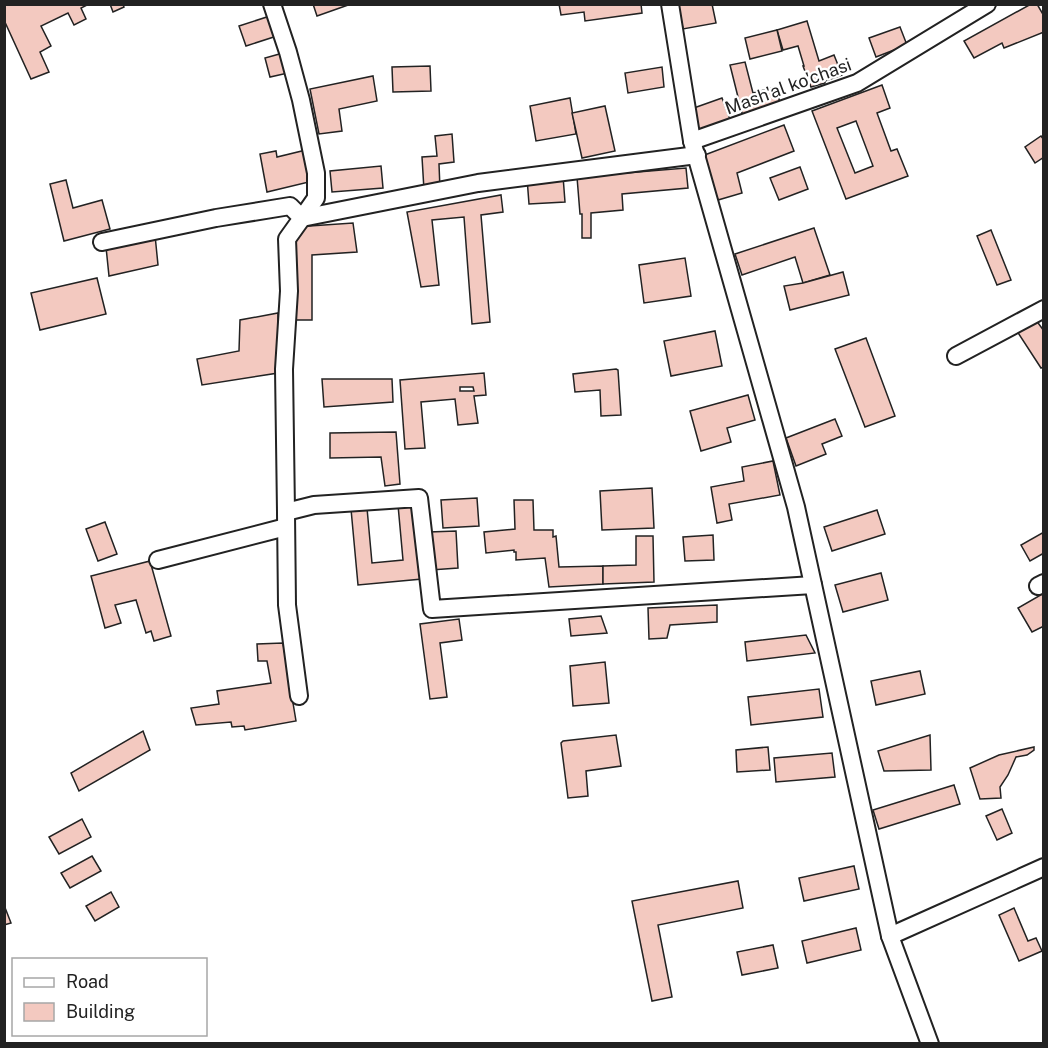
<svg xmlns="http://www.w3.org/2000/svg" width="1048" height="1048" viewBox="0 0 1048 1048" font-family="'Public Sans',sans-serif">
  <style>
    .building { fill: #f3c9c0; stroke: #222; stroke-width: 1.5; fill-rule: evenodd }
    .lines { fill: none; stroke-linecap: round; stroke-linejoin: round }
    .street-casing { stroke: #222; stroke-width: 20 }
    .street { stroke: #fff; stroke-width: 16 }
    .labels { text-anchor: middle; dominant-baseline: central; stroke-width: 4.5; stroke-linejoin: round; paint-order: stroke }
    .street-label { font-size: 18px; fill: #222; stroke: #fff }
  </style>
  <rect width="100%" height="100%" fill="#fff"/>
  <g class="building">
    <path d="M4 4H86L87 5 81 8 86 19 74 25 68 13 41 26 51 46 40 52 49 72 31 79 4 20Z"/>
    <path d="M110 4H123L124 7 113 12Z"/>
    <path d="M313 4H351L317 16Z"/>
    <path d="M559 4H641L642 13 585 21 584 12 561 15Z"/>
    <path d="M678 4H712L716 23 683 29Z"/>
    <path d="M1031 4H1037L1044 16V32L1004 48 1002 43 974 58 964 41Z"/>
    <path d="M273 15 280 35 246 46 239 26Z"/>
    <path d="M807 21 819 61 834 55 842 75 825 81V83L811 87 803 66H804L798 46 783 50 777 30Z"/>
    <path d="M900 27 907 45 876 57 869 38Z"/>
    <path d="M777 30 782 51 750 59 745 38Z"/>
    <path d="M283 53 288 73 270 77 265 58Z"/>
    <path d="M745 62 753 93 776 87 781 107 743 117 730 65Z"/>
    <path d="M430 66 431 91 393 92 392 67Z"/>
    <path d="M662 67 664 87 628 93 625 73Z"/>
    <path d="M373 76 377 101 339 109 342 131 319 134 310 89Z"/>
    <path d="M882 85 890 108 877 113 891 151 897 149 908 176 846 199 812 111ZM856 121 873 166 855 173 837 128Z"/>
    <path d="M570 98 576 134 536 141 530 106Z"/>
    <path d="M722 98 731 122 700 134 691 109Z"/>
    <path d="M605 106 615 151 582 158 572 113Z"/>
    <path d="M784 125 794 151 737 173 742 193 718 200 702 156Z"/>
    <path d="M452 134 454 162 439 164 440 189 424 190 422 157 437 156 435 136Z"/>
    <path d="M1041 136 1044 140V157L1035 163 1025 147Z"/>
    <path d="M306 150 313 181 267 192 260 154 276 151 277 157Z"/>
    <path d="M381 166 383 188 332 192 330 171Z"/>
    <path d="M800 167 808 189 779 200 770 178Z"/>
    <path d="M686 168 688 188 622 194 623 210 591 213V238H582V214H580L577 177Z"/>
    <path d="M563 176 565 202 529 204 527 178Z"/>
    <path d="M66 180 73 208 102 200 110 229 64 241 50 184Z"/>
    <path d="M501 195 503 212 481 215 490 322 472 324 464 217 432 220 439 285 421 287 407 212Z"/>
    <path d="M353 223 357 252 312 255V320H294L295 227Z"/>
    <path d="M814 228 830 275 803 283 795 257 742 275 735 254Z"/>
    <path d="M991 230 1011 280 997 285 977 236Z"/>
    <path d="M155 235 158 265 109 276 106 247Z"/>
    <path d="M685 258 691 296 644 303 639 265Z"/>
    <path d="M843 272 849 295 790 310 784 286 803 283Z"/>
    <path d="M97 278 106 314 40 330 31 293Z"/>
    <path d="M278 313V373L202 385 197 359 239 351 240 320Z"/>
    <path d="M1033 316 1044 331V367L1041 368 1015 328Z"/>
    <path d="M715 331 722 366 671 376 664 341Z"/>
    <path d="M866 338 895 416 865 427 835 349Z"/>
    <path d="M616 369 618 370 621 415 601 416 600 390 575 392 573 374Z"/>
    <path d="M484 373 486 395 474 396 478 423 458 425 455 399 421 402 425 448 405 449 400 380ZM460 387H473L474 391H460Z"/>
    <path d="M322 379H392L393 402 324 407Z"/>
    <path d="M748 395 755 420 727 428 731 442 701 451 690 411Z"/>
    <path d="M835 419 842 436 822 444 826 454 796 466 786 438Z"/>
    <path d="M396 432 400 484 385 486 381 457 330 458V433Z"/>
    <path d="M773 461 780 495 729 504 732 520 717 523 711 487 744 481 742 467Z"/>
    <path d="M652 488 654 528 602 530 600 491Z"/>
    <path d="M477 498 479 526 443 528 441 500Z"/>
    <path d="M514 500H533L534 530H553V537L556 536 559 567 603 566V584L549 587 545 558 516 560V552H514V550L486 553 484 532 515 529Z"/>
    <path d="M415 504 422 579 358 585 351 509 367 508 372 563 403 560 398 505Z"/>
    <path d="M877 510 885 534 832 551 824 527Z"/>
    <path d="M105 522 117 554 98 561 86 529Z"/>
    <path d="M456 531 458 568 431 570 429 532Z"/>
    <path d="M1044 532V553L1030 561 1021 545Z"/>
    <path d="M713 535 714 560 685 561 683 537Z"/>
    <path d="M636 536H653L654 582 603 584V566L636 565Z"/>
    <path d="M150 561 171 636 154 641 151 631 146 633 136 600 115 605 121 623 105 628 91 576Z"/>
    <path d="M881 573 888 600 843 612 835 585Z"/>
    <path d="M1044 593V626L1032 632 1018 608Z"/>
    <path d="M717 605V622L670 625 667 638 649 639 648 608Z"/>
    <path d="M601 616 607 633 571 636 569 619Z"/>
    <path d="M459 619 462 640 440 643 447 697 430 699 420 624Z"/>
    <path d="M806 635 815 653 747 661 745 642Z"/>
    <path d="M283 643 296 721 245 730 244 726 232 727 231 722 196 725 191 708 219 704 217 691 271 683 267 661H258L257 644Z"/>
    <path d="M605 662 609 703 573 706 570 666Z"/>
    <path d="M920 671 925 694 876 705 871 681Z"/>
    <path d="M819 689 823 717 751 725 748 697Z"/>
    <path d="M143 731 150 750 79 791 71 773Z"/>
    <path d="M616 735 621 766 586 771 588 796 568 798 561 743 563 741Z"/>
    <path d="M930 735 931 770 884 771 878 751Z"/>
    <path d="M768 747 770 770 737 772 736 750Z"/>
    <path d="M1034 747V750L1027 755 1016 757 1008 775 1000 787 1001 798 980 799 970 768 999 755Z"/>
    <path d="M832 753 835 777 776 782 774 758Z"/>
    <path d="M954 785 960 804 879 829 873 810Z"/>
    <path d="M1002 809 1012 833 997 840 986 816Z"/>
    <path d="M82 819 91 837 59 854 49 837Z"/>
    <path d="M92 856 101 871 70 888 61 873Z"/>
    <path d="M854 866 859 889 804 901 799 878Z"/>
    <path d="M738 881 743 908 658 925 672 997 652 1001 632 901Z"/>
    <path d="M111 892 119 907 95 921 86 906Z"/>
    <path d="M4 905 11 923 4 925Z"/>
    <path d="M1014 908 1028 941 1036 938 1042 951 1019 961 999 915Z"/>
    <path d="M856 928 861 950 807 963 802 941Z"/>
    <path d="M773 945 778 968 742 975 737 952Z"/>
  </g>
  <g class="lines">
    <defs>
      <g id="street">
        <path d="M272 4 288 52 301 100 316 173V198L302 218"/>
        <path d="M670 4 692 141 796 507 890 936 930 1044"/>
        <path d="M692 141 857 83 987 4"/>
        <path d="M302 218 478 183 697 155"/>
        <path d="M102 242 216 218 290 206 302 218 287 239 289 291 284 369 286 512"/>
        <path d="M956 356 1044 309"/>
        <path d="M158 560 286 527"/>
        <path d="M1038 586 1044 583"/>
        <path d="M299 696 287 605 286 514V512L314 505 419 498 432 609 813 585"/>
        <path d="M890 936 1044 867"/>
      </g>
    </defs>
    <use href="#street" class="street-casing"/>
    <use href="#street" class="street"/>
  </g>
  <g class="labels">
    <g class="street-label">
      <text transform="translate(788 86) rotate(-20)">Mash'al ko'chasi</text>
    </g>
  </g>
  <rect width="1048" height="1048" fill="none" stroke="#222222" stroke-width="12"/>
  <rect x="12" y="958" width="195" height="78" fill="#ffffff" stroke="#a7a7a7" stroke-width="1.5"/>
  <rect x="24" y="978" width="30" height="9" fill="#ffffff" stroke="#a7a7a7" stroke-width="1.5"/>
  <text x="66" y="988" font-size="18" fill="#222222">Road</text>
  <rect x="24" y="1003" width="30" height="18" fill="#f3c9c0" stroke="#a7a7a7" stroke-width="1.5"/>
  <text x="66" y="1018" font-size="18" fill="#222222">Building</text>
</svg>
